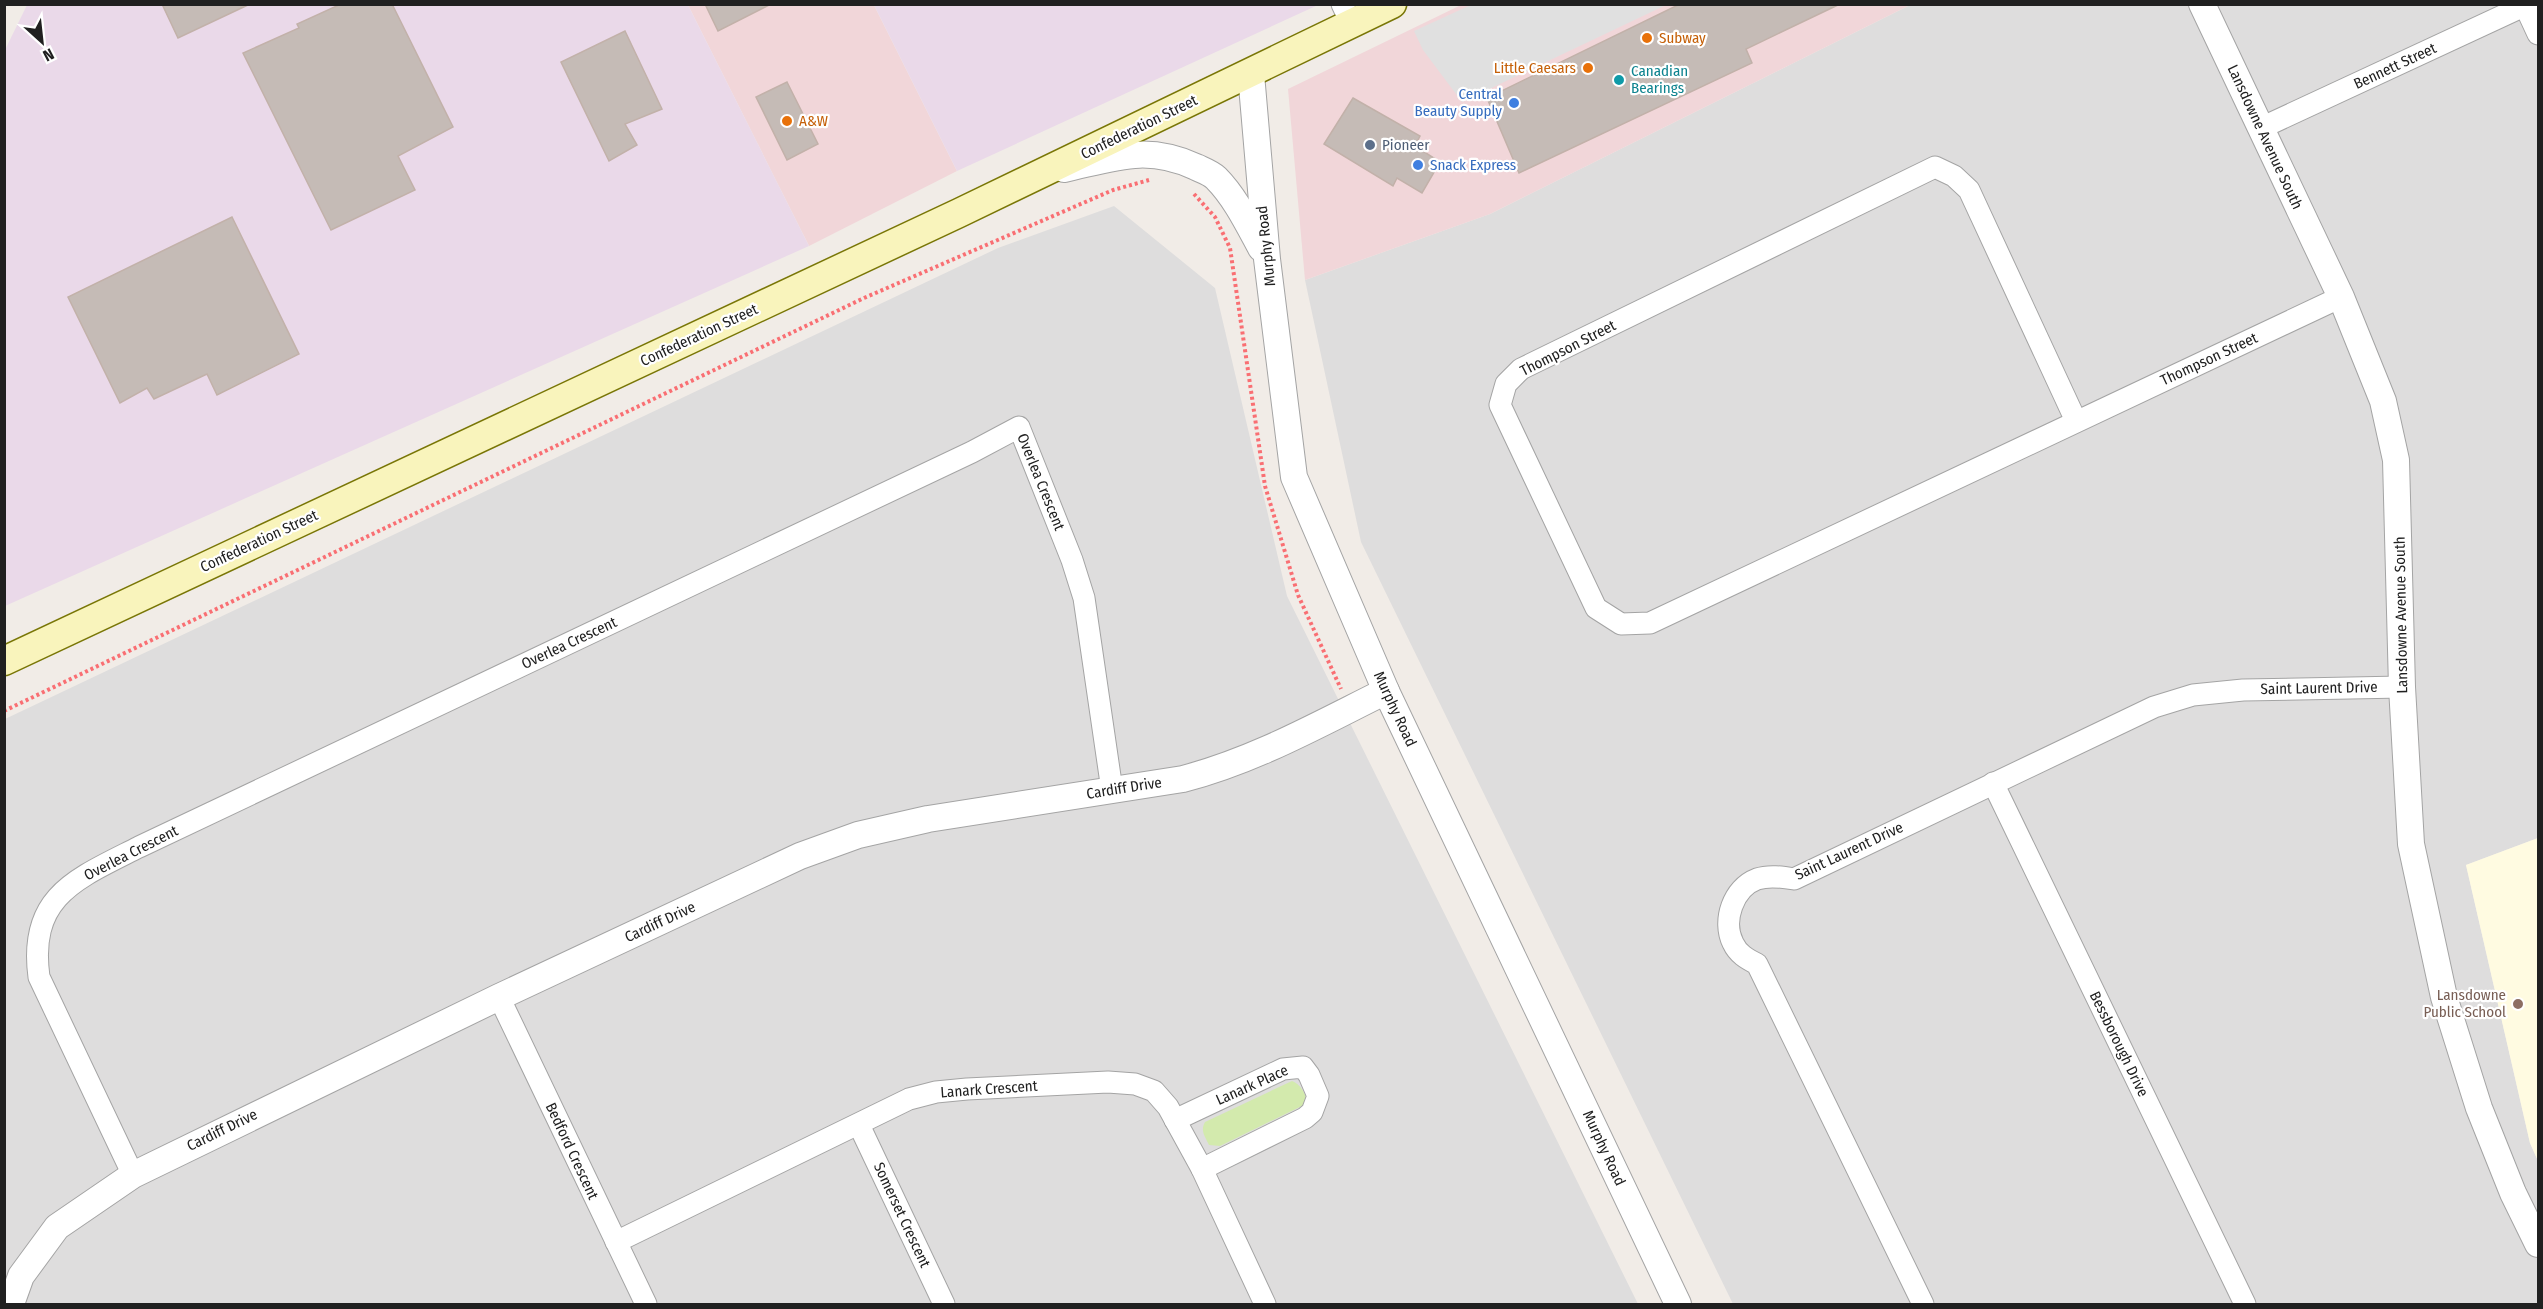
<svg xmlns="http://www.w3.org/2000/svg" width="2543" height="1309" viewBox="0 0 2543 1309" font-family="'Fira Sans Condensed',sans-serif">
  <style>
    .residential { fill: #dedddd }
    .commercial { fill: #f1d6d9 }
    .industrial { fill: #ead9e9 }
    .education { fill: #fffbe1 }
    .grass { fill: #d3eaad }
    .parking { fill: #e0e0e0 }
    .building { fill: #c5bbb6; stroke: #c2b1a9; stroke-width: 1.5 }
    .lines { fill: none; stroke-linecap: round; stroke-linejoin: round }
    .minor-casing { stroke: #a4a4a4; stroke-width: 23 }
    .tertiary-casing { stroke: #a4a4a4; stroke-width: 28 }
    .secondary-casing { stroke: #797606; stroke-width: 31 }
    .path { stroke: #f96f73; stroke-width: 4; stroke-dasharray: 3 3; stroke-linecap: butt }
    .minor { stroke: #fff; stroke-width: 21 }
    .tertiary { stroke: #fff; stroke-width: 26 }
    .secondary { stroke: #f9f4bc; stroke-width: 28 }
    .food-dot { fill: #e8710a; stroke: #fff; stroke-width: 2 }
    .culture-dot { fill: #0f9aa8; stroke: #fff; stroke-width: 2 }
    .shop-dot { fill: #3f7fe0; stroke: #fff; stroke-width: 2 }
    .service-dot { fill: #5c6f8a; stroke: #fff; stroke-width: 2 }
    .education-dot { fill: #8d6e63; stroke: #fff; stroke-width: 2 }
    .labels { text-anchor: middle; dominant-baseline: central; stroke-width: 4.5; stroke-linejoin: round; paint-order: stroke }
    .food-label { font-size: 15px; fill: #c56008; stroke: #fff; text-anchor: start }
    .street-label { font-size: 15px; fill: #202020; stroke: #fff }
    .culture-label { font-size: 15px; fill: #0d838f; stroke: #fff; text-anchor: start }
    .shop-label { font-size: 15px; fill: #366cbe; stroke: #fff; text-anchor: end }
    .service-label { font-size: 15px; fill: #4e5e75; stroke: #fff; text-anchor: start }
    .education-label { font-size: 15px; fill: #785e54; stroke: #fff; text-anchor: end }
  </style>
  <rect width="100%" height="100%" fill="#f1ece7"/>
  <g class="residential">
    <path d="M1910 5H2538V838L2466 865 2530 1143 2538 1161V1304H1733L1361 542 1305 280 1490 214Z"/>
    <path d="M1114 206 1215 288 1287 596 1638 1304H5V719L998 248Z"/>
  </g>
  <g class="commercial">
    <path d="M688 5H874L957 171 809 246Z"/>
    <path d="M1461 5H1910L1490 214 1305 280 1288 89Z"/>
  </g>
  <g class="industrial">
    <path d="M27 5H688L809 246 5 606 4 52Z"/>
    <path d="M874 5H1318L957 171Z"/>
  </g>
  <path class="education" d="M2538 838V1161L2530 1143 2466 865Z"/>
  <path class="grass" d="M1292 1081C1300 1084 1308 1095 1306 1104L1220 1146 1209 1145C1205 1136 1200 1131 1205 1122Z"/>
  <path class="parking" d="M1473 4H1666V5L1462 102 1423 50 1414 31Z"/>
  <g class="building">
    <path d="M162 4H250L178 38Z"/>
    <path d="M341 4H392L453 127 398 156 415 190 331 230 243 53 299 28 297 24Z"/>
    <path d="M705 4H771L718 31Z"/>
    <path d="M1680 4H1840L1746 49 1752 63 1519 173 1487 98Z"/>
    <path d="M625 31 662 109 625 124 637 145 609 161 561 62Z"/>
    <path d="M787 82 818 144 787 160 756 97Z"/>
    <path d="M1353 98 1420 136 1415 146 1440 162 1422 193 1397 178 1393 186 1324 144Z"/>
    <path d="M232 217 299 354 217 395 207 374 154 399 147 388 120 403 68 297Z"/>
  </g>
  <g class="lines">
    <defs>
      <g id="minor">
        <path d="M1342 4 1351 23"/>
        <path d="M2525 6 2538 34"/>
        <path d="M2261 128 2528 4"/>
        <path d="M2076 421 1969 190 1954 176 1935 167 1521 369 1506 384 1500 405 1596 608 1621 624 1650 623 2341 297"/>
        <path d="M1993 783 2245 1304"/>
        <path d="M499 997 646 1304"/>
        <path d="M1175 1120 1283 1069 1303 1067 1309 1075 1318 1096 1312 1112 1305 1118 1202 1169"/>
        <path d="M859 1125 944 1304"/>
        <path d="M133 1175 39 977C28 896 76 879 139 847L972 452 1019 427 1072 560 1084 598 1112 790"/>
        <path d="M616 1242 909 1099 936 1092 967 1089 1108 1082 1135 1084 1154 1091 1168 1107 1202 1169 1265 1304"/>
        <path d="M1923 1304 1757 964C1747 959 1738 954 1733 943 1722 921 1733 888 1757 879 1769 875 1782 877 1794 879L2154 707 2193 695 2243 690 2402 687"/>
      </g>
      <g id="tertiary">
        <path d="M2202 4 2341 297 2383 401 2396 460 2402 687 2411 844 2444 997 2479 1108 2513 1193 2538 1244"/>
        <path d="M1251 74 1267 259 1294 477 1386 691 1678 1304"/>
        <path d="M1064 169C1114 158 1146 144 1196 167 1202 170 1211 173 1216 178 1235 197 1248 224 1261 248"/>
        <path d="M11 1304 21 1276 57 1227 133 1175 499 997 800 856 858 835 928 819 1183 779C1256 760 1319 724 1386 691"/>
      </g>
      <path id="secondary" d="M4 661 959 213 1392 4"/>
    </defs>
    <use href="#minor" class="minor-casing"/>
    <use href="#tertiary" class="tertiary-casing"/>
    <use href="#secondary" class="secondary-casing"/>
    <g class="path">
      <path d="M1194 194 1215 217 1230 248 1265 486 1298 595 1341 689"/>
      <path d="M4 711 864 298 1113 190 1149 180"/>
    </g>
    <use href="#minor" class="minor"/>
    <use href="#tertiary" class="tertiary"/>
    <use href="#secondary" class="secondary"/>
  </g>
  <g class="food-dot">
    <circle cx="1647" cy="38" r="6"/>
    <circle cx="1588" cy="68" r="6"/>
    <circle cx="787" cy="121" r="6"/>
  </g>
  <circle class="culture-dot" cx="1619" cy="80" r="6"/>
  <g class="shop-dot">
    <circle cx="1514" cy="103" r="6"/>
    <circle cx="1418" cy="165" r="6"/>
  </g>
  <circle class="service-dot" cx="1370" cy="145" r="6"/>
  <circle class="education-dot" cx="2518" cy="1004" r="6"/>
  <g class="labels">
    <g class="food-label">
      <text x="1659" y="38">Subway</text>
      <text x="1576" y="68" text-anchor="end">Little Caesars</text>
      <text x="799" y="121">A&amp;W</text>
    </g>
    <g class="street-label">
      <text transform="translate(2395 66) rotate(-25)">Bennett Street</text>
      <text transform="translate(1139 127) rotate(-26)">Confederation Street</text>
      <text transform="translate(2265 137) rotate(65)">Lansdowne Avenue South</text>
      <text transform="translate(1266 246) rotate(-96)">Murphy Road</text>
      <text transform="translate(699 335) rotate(-25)">Confederation Street</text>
      <text transform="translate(1568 348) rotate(-27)">Thompson Street</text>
      <text transform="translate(2209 359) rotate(-25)">Thompson Street</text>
      <text transform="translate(1041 482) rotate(68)">Overlea Crescent</text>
      <text transform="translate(259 541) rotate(-25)">Confederation Street</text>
      <text transform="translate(2401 615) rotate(-91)">Lansdowne Avenue South</text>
      <text transform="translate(569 643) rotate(-25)">Overlea Crescent</text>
      <text transform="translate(2319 688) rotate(-1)">Saint Laurent Drive</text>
      <text transform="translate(1395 709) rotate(65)">Murphy Road</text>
      <text transform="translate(1124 788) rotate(-9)">Cardiff Drive</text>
      <text transform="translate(1849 851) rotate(-25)">Saint Laurent Drive</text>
      <text transform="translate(131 853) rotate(-27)">Overlea Crescent</text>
      <text transform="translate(660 922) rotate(-25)">Cardiff Drive</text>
      <text transform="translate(2119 1044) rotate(64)">Bessborough Drive</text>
      <text transform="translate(1252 1085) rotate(-24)">Lanark Place</text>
      <text transform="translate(989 1089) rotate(-4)">Lanark Crescent</text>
      <text transform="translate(222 1130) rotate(-26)">Cardiff Drive</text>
      <text transform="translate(1604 1148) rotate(65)">Murphy Road</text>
      <text transform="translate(572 1151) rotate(65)">Bedford Crescent</text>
      <text transform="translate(902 1215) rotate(65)">Somerset Crescent</text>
    </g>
    <g class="culture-label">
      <text x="1631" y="71">Canadian<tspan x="1631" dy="17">Bearings</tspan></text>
    </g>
    <g class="shop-label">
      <text x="1502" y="94">Central<tspan x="1502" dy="17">Beauty Supply</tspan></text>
      <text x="1430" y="165" text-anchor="start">Snack Express</text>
    </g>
    <g class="service-label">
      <text x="1382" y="145">Pioneer</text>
    </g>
    <g class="education-label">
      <text x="2506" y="995">Lansdowne<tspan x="2506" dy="17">Public School</tspan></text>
    </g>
  </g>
  <rect width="2543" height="1309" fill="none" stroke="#202020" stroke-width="12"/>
  <g transform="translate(42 42) rotate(153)" stroke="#ffffff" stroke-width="4.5" paint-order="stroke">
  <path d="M0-4.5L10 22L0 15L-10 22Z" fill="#202020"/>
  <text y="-9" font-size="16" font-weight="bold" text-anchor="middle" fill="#202020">N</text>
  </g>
</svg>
